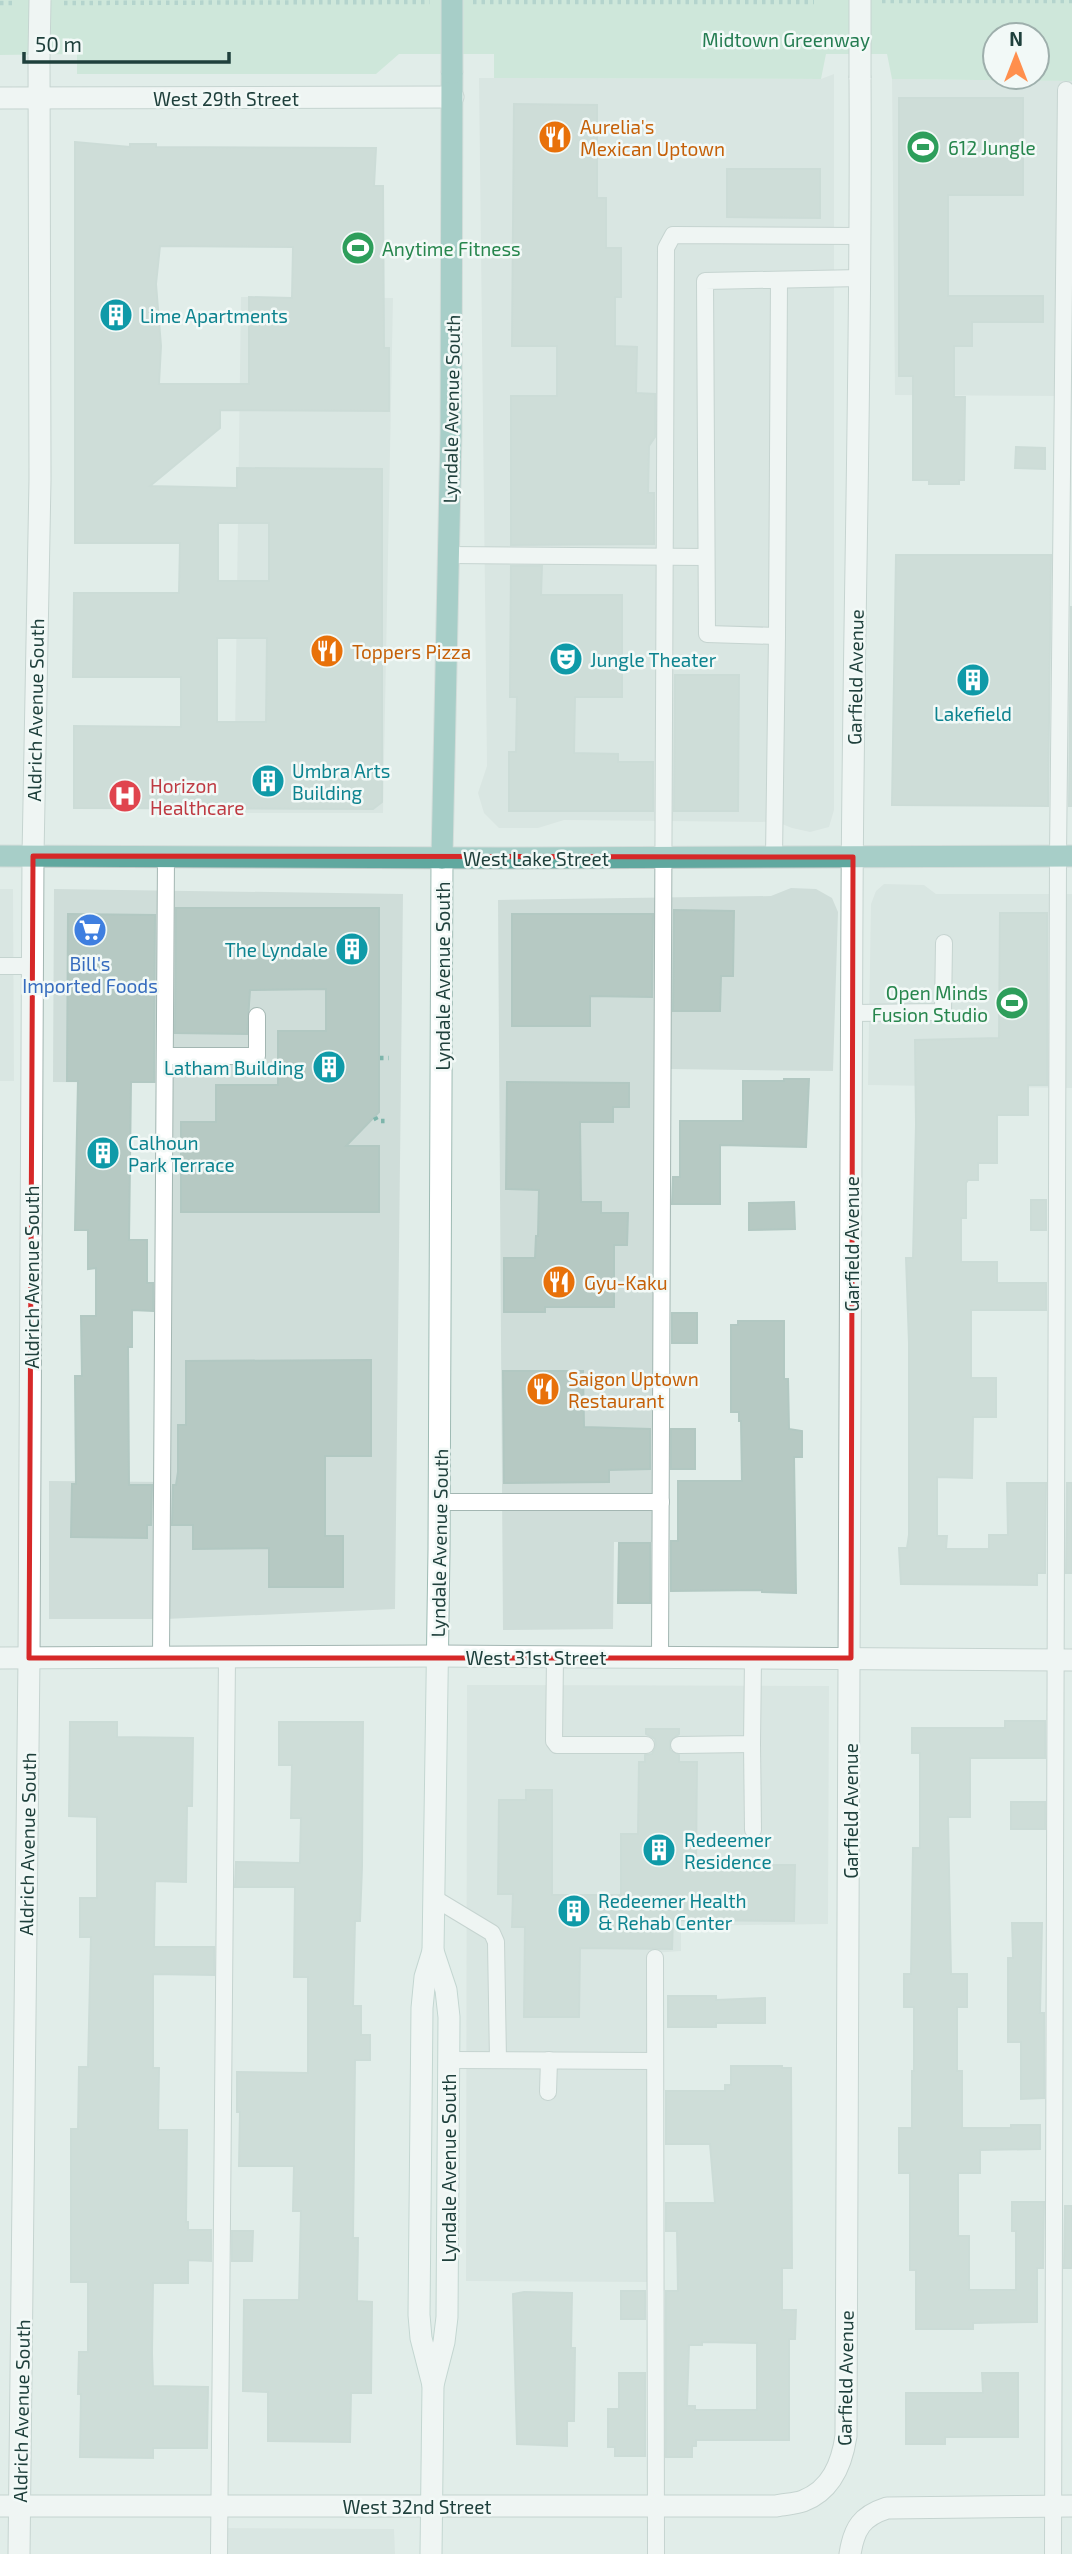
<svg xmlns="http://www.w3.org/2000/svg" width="1072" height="2554" viewBox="0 0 1072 2554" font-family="'Exo 2',sans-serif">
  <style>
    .built { fill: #cfddd9 }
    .green { fill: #b7e1c8; fill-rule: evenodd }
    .building { fill: #b6c9c3; stroke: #b2c8c2; stroke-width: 2; fill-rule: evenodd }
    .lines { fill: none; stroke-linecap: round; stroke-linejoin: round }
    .service-casing { stroke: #a3b6b2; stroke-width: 18 }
    .minor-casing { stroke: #a3b6b2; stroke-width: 23 }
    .tertiary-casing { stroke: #a3b6b2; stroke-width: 23 }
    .secondary-casing { stroke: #9ebbb4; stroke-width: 23 }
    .primary-casing { stroke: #c0cac8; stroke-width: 23 }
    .path { stroke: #7db5ab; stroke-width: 4.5; stroke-dasharray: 3.5 5; stroke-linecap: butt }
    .service { stroke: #fff; stroke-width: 16 }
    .minor { stroke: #fff; stroke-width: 21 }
    .tertiary { stroke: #fff; stroke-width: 21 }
    .secondary { stroke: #fff; stroke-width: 21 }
    .primary { stroke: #60a89f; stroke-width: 21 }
    .minor-bridge-casing { stroke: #a3b6b2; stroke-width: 23; stroke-linecap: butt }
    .primary-bridge-casing { stroke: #c0cac8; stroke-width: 23; stroke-linecap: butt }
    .minor-bridge { stroke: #fff; stroke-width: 21 }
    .primary-bridge { stroke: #60a89f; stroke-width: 21 }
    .marked { fill: none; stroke: #d62828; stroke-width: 5; stroke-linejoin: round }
    .labels { text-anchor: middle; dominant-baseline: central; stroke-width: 5; stroke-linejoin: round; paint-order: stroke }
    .park-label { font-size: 19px; fill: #247c51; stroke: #f2f9f7 }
    .street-label { font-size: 19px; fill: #1f403c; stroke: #f2f9f7 }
    .food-label { font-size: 19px; fill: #c56008; stroke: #f2f9f7; text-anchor: start }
    .leisure-label { font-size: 19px; fill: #27864d; stroke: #f2f9f7; text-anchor: start }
    .culture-label { font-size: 19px; fill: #0d838f; stroke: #f2f9f7; text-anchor: start }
    .health-label { font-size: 19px; fill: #be3a42; stroke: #f2f9f7; text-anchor: start }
    .shop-label { font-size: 19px; fill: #366cbe; stroke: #f2f9f7 }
  </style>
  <rect width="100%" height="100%" fill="#e1ede9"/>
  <g class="built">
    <path d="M834 74V810L829 827 810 832 792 828 777 822 564 820 538 828H499L484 813 478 793 487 766 479 78 821 79Z"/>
    <path d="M892 79 1072 81V213L1064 396 895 395Z"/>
    <path d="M241 297 393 298 383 813H234Z"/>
    <path d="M884 884 924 885 936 894H1072V1088L868 1085 871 904 876 891Z"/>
    <path d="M791 888 816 889 832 898 838 912 833 1071 668 1069 659 1542H614L613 1629 503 1630 498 900 771 896Z"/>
    <path d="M0 889H13L14 1081H0Z"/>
    <path d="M54 889 403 894 395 1609 165 1619H49V1481L166 1482 170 1083 53 1082Z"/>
    <path d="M467 1685 829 1686 828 1924 681 1926V1951L654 1953 652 2282 466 2281Z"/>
    <path d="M216 2528 394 2529 395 2554H216Z"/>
  </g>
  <path class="green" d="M0 0H1072V81L892 79 887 54H826L821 79 494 78V54H399L376 74H77V54L0 55ZM995 35H1037V77H995Z"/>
  <g class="building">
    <path d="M899 98H1023V195H948V296H1043V322H972V346H954V397H965L964 480H959V484H929V480H913V376H899Z"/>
    <path d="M514 104 597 105V198H606V248H621V297H615V346L637 347 636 393 655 394V437L649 446 648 493H654V544L511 545V396H557V346H512Z"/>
    <path d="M75 142 130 147V144H156V147L376 148 374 186H383L384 348H389V411L220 410V428L150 486 237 488V468L382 469V802L373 809 74 808V726L181 727V677H73L74 593H179L180 543H75ZM160 246 293 247 292 298 249 297V384H159L161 346 156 284ZM218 523H269V581H218ZM217 638H267L266 722H217Z"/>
    <path d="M727 169H820V218L727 217Z"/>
    <path d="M1016 447 1045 448V469L1015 468Z"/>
    <path d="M896 555H1051L1048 806 892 805Z"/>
    <path d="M511 566H542L541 595H622V697H575L574 753 618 754V762H653V811H509V752H516L517 697H510Z"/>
    <path d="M1071 607H1072V806H1069Z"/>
    <path d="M675 675H739L738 811H674Z"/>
    <path d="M176 908H379V1112L346 1146H379V1212H181V1122H216V1085H278V1031H326V989L250 990 247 1034 175 1033Z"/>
    <path d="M674 910 734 911 733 976H721L720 1011H673Z"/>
    <path d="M1000 913H1047V1085H1028V1115H997V1163H978V1180H968L966 1183V1218H961V1262H997V1283H1046V1310H971V1378H996V1417H973L972 1478 937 1477V1536H947L946 1549H989V1535H1008L1007 1483H1046L1045 1573H1037V1585L901 1584 899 1548H907L909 1535V1343L906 1258H913L916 1124 915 1040 999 1038Z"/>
    <path d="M68 914 155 915 154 1082H131L129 1240H147V1283H153V1311L132 1310V1347H128L129 1485H152L151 1525H147V1538L71 1537 72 1484H76L75 1376H82L81 1316H96V1268L88 1269V1230H75L78 1081H67Z"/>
    <path d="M512 914H653L652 997 590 996V1026H512Z"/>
    <path d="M784 1079H809L806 1147 720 1145V1204H672L673 1177H680V1121H743V1081H784Z"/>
    <path d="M507 1082 629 1083V1107H613V1122H580L581 1202H601V1213H628L627 1245H614V1307H545V1312H504V1258H535L536 1236H538L539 1190 506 1189Z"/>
    <rect x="1031" y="1200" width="15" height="30"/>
    <path d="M794 1202 795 1229 749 1230V1203Z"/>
    <rect x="672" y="1313" width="25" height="30"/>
    <path d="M738 1321H784V1379H788L789 1429 802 1431V1457H794L796 1593 762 1592V1590L671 1591V1541H678V1481H742L741 1421H739V1412H731V1325H738Z"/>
    <path d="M371 1360V1456H325V1536H343V1587H269V1548L193 1549V1525H172L173 1485H176L178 1472V1425H186V1361Z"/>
    <path d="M503 1371H583L584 1427 650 1429V1469L609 1470V1482L504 1483Z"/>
    <rect x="671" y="1429" width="24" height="40"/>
    <path d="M1067 1483H1072V1573H1066Z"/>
    <path d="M619 1543H650V1603H618Z"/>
    <path d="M1005 1721H1045V1758H970V1817H948L951 1974H967V2007H957V2071H962V2128H1011V2125H1040V2149L980 2150V2173H958V2236H969V2290H1016V2231H1012V2202H1044L1043 2268H1037V2322L973 2323V2329H916V2270H910V2173H899V2128H912V2071H914V2007H904V1974H911L913 1848H920V1753H912V1728H1005Z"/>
    <path d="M70 1722H117V1737L193 1738 192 1806H187L186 1882 155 1881 154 1947H214V1975L153 1974V2068H159L158 2130H187L186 2222H188V2230H211V2261L188 2260V2283H153L152 2353 153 2386 208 2387 207 2448H153V2458L80 2457 81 2394H78L79 2352H88V2282H71V2129H78L79 2067H88L91 1937H80V1898H97V1817L69 1816Z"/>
    <path d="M279 1722H363L362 1867 360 1921H355L353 2006H361V2035H370V2060H355L353 2238H358L357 2301 372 2302 371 2393H351L350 2442 268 2441V2392L243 2391 244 2300H299L301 2211H293L294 2166H239L240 2112H237V2072L308 2073V1977H294L295 1887H235L236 1862 300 1863 301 1818H291L292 1765H279Z"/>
    <path d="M646 1729H679V1734L670 1741V1750L679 1755V1762H697L696 1865H795L794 1921 673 1920 672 1949 580 1948 579 2017H524L525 1927H512L513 1894H498L499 1800H526V1790H552V1895H621V1834H638L639 1762H645V1755L652 1754 656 1746 655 1739 646 1734Z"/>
    <rect x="1011" y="1802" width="34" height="27"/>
    <path d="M1012 1923H1042L1040 2013H1044V2098L1021 2099V2042H1008V1958H1013Z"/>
    <path d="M668 1996H716V2000L765 1998V2023H716V2027H668Z"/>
    <path d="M731 2066H782V2068H791L792 2268H782V2310H796L795 2339H789V2440H696V2446H692V2457H666V2291H678L677 2231H666V2203H715L710 2144H666V2091H725V2085H731ZM702 2342 757 2343V2410H695V2406H687L689 2345H702Z"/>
    <path d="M1065 2206H1072V2268H1064Z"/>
    <path d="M232 2231H253L252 2261H232Z"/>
    <rect x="621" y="2291" width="24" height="28"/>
    <path d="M524 2292 572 2293 571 2348H575L574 2421H567V2446L517 2444 513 2294Z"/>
    <path d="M619 2373H645V2456H615V2447H608V2409H619Z"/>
    <path d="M982 2373H1018V2437H945V2444H906V2393H983Z"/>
  </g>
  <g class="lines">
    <defs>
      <g id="service">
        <path d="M779 280 777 636 707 634 705 281 861 278"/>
        <path d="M449 555 706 557"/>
        <path d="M774 857 777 636"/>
        <path d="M0 966H33"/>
        <path d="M852 1013 943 1012 944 943"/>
        <path d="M165 1056H257V1016"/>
        <path d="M439 1502H661"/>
        <path d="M161 1657 166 856"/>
        <path d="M555 1657 554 1741 557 1745H646"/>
        <path d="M660 1658 666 248 673 235 861 236"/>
        <path d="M752 1744 753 1830"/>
        <path d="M679 1745 752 1744 753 1658"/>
        <path d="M434 1898 492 1933 496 1942 498 2060"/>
        <path d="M655 1958 656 2554"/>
        <path d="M449 2060 655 2061"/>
        <path d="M548 2092 549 2060"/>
        <path d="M219 2554 227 1656"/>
        <path d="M1053 2554 1058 856 1066 90"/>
      </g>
      <g id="minor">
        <path d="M0 98 453 97"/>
        <path d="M0 2506H776C785 2504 795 2504 803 2501 832 2490 842 2463 846 2436 849 1926 849 1417 852 908 853 631 862 355 860 78"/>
        <path d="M19 2554 29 1658 33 856 40 480 39 55"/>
        <path d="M850 2554C854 2528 862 2516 887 2508L1072 2506"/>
      </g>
      <path id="tertiary" d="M0 1658 437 1656 1072 1660"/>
      <g id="secondary">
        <path d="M433 2385 421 2338 419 2315 422 2008 425 1977 433 1951 439 1550 442 858"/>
        <path d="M431 2554 433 2385 444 2342 447 2317 449 2017 446 1990 433 1951"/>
      </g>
      <g id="primary">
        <path d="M0 856 497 858 1072 856"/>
        <path d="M442 858 451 433 452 73"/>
      </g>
    </defs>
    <use href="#service" class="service-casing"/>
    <use href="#minor" class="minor-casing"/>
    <use href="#tertiary" class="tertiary-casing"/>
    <use href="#secondary" class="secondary-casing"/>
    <use href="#primary" class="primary-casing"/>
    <g class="path">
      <path d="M882 1H1072"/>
      <path d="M473 2H814"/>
      <path d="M0 3H17"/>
      <path d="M64 3 430 2"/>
      <path d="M380 1058H389"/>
      <path d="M375 1117 377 1121H389"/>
    </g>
    <use href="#service" class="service"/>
    <use href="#minor" class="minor"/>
    <use href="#tertiary" class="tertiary"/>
    <use href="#secondary" class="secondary"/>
    <use href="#primary" class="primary"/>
    <defs>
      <g id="minor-bridge">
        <path d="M39 55 40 0"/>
        <path d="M860 78V0"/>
      </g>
      <path id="primary-bridge" d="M452 0V73"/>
    </defs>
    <use href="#minor-bridge" class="minor-bridge-casing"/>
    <use href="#primary-bridge" class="primary-bridge-casing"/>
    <use href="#minor-bridge" class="minor-bridge"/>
    <use href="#primary-bridge" class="primary-bridge"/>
  </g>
  <path d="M0 0H1072V2554H0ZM33 856 853 857 851 1658H29Z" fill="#e1ede9" fill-opacity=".55" fill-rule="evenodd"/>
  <path class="marked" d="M33 856 853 857 851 1658H29Z"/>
  <defs>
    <symbol id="restaurant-disc" viewBox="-11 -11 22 22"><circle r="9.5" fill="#e8710a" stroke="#f2f9f7"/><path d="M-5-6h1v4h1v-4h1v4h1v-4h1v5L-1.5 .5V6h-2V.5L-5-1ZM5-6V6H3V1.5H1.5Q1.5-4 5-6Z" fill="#fff"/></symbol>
    <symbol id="stadium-disc" viewBox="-11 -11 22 22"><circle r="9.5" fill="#2e9e5b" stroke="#f2f9f7"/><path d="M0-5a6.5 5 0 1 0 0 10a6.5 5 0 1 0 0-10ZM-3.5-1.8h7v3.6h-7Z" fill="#fff"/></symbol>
    <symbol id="building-disc" viewBox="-11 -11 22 22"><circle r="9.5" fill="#0f9aa8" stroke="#f2f9f7"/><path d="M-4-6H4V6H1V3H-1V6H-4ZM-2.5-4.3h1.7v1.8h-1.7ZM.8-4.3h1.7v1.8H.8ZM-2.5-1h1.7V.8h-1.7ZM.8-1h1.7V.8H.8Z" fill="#fff"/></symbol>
    <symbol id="theatre-disc" viewBox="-11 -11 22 22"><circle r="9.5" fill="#0f9aa8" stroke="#f2f9f7"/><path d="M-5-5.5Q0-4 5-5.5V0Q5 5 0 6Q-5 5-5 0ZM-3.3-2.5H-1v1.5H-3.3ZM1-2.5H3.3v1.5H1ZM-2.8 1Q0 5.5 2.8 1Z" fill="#fff"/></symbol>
    <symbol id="hospital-disc" viewBox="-11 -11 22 22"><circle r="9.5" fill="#e0444e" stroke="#f2f9f7"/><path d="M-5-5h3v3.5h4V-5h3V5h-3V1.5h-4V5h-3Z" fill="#fff"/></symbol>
    <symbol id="supermarket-disc" viewBox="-11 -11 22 22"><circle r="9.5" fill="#3f7fe0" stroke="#f2f9f7"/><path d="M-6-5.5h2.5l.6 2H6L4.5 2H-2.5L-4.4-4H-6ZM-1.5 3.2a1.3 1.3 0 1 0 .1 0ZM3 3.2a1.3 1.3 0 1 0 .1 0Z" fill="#fff"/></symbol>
  </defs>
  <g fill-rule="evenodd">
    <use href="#restaurant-disc" x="536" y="118" width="38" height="38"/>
    <use href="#stadium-disc" x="904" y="128" width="38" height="38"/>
    <use href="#stadium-disc" x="339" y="229" width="38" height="38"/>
    <use href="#building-disc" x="97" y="296" width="38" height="38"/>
    <use href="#restaurant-disc" x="308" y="632" width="38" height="38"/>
    <use href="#theatre-disc" x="547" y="640" width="38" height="38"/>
    <use href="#building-disc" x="954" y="661" width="38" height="38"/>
    <use href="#building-disc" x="249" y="762" width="38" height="38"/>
    <use href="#hospital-disc" x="106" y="777" width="38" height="38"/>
    <use href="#supermarket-disc" x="71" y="911" width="38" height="38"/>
    <use href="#building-disc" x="333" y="930" width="38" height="38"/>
    <use href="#stadium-disc" x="993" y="984" width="38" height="38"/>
    <use href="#building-disc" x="310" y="1048" width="38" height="38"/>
    <use href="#building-disc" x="84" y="1134" width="38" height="38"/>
    <use href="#restaurant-disc" x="540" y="1263" width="38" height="38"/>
    <use href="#restaurant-disc" x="524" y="1370" width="38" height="38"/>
    <use href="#building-disc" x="640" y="1831" width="38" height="38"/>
    <use href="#building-disc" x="555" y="1892" width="38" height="38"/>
  </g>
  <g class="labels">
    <g class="park-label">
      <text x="786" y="39">Midtown Greenway</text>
    </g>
    <g class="street-label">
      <text x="226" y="98">West 29th Street</text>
      <text transform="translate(451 409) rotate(-89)">Lyndale Avenue South</text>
      <text transform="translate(855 677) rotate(-89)">Garfield Avenue</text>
      <text transform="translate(35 710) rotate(-89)">Aldrich Avenue South</text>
      <text x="536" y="858">West Lake Street</text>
      <text transform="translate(442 976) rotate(-90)">Lyndale Avenue South</text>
      <text transform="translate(851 1244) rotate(-90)">Garfield Avenue</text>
      <text transform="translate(31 1277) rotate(-90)">Aldrich Avenue South</text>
      <text transform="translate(439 1543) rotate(-89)">Lyndale Avenue South</text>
      <text x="536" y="1657">West 31st Street</text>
      <text transform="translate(850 1811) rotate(-90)">Garfield Avenue</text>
      <text transform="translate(27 1844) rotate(-89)">Aldrich Avenue South</text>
      <text transform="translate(448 2168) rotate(-90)">Lyndale Avenue South</text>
      <text transform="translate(845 2378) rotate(-89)">Garfield Avenue</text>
      <text transform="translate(21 2411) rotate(-89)">Aldrich Avenue South</text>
      <text x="417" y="2506">West 32nd Street</text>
    </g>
    <g class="food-label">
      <text x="580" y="126">Aurelia's<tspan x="580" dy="22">Mexican Uptown</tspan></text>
      <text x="352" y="651">Toppers Pizza</text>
      <text x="584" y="1282">Gyu-Kaku</text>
      <text x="568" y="1378">Saigon Uptown<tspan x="568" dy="22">Restaurant</tspan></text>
    </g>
    <g class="leisure-label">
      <text x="948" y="147">612 Jungle</text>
      <text x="382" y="248">Anytime Fitness</text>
      <text x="988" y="992" text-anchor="end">Open Minds<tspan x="988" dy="22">Fusion Studio</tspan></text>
    </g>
    <g class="culture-label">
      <text x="140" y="315">Lime Apartments</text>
      <text x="590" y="659">Jungle Theater</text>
      <text x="973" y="713" text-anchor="middle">Lakefield</text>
      <text x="292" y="770">Umbra Arts<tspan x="292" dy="22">Building</tspan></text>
      <text x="328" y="949" text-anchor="end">The Lyndale</text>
      <text x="304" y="1067" text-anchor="end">Latham Building</text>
      <text x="128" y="1142">Calhoun<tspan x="128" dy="22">Park Terrace</tspan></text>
      <text x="684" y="1839">Redeemer<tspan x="684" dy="22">Residence</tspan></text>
      <text x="598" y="1900">Redeemer Health<tspan x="598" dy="22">&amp; Rehab Center</tspan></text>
    </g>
    <g class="health-label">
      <text x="150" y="785">Horizon<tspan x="150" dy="22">Healthcare</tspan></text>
    </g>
    <g class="shop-label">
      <text x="90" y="963">Bill's<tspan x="90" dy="22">Imported Foods</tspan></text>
    </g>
  </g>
  <g transform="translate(1016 56)"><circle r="33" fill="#f2f9f7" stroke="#9eafac" stroke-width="2"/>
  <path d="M0-5L12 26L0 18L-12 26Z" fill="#ff8f4d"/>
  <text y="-10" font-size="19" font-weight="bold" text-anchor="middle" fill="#1f403c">N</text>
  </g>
  <path d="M24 52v10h205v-10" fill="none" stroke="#1f403c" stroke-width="3.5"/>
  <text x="35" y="52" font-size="21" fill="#1f403c" stroke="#f2f9f7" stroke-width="5" paint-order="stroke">50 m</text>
</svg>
